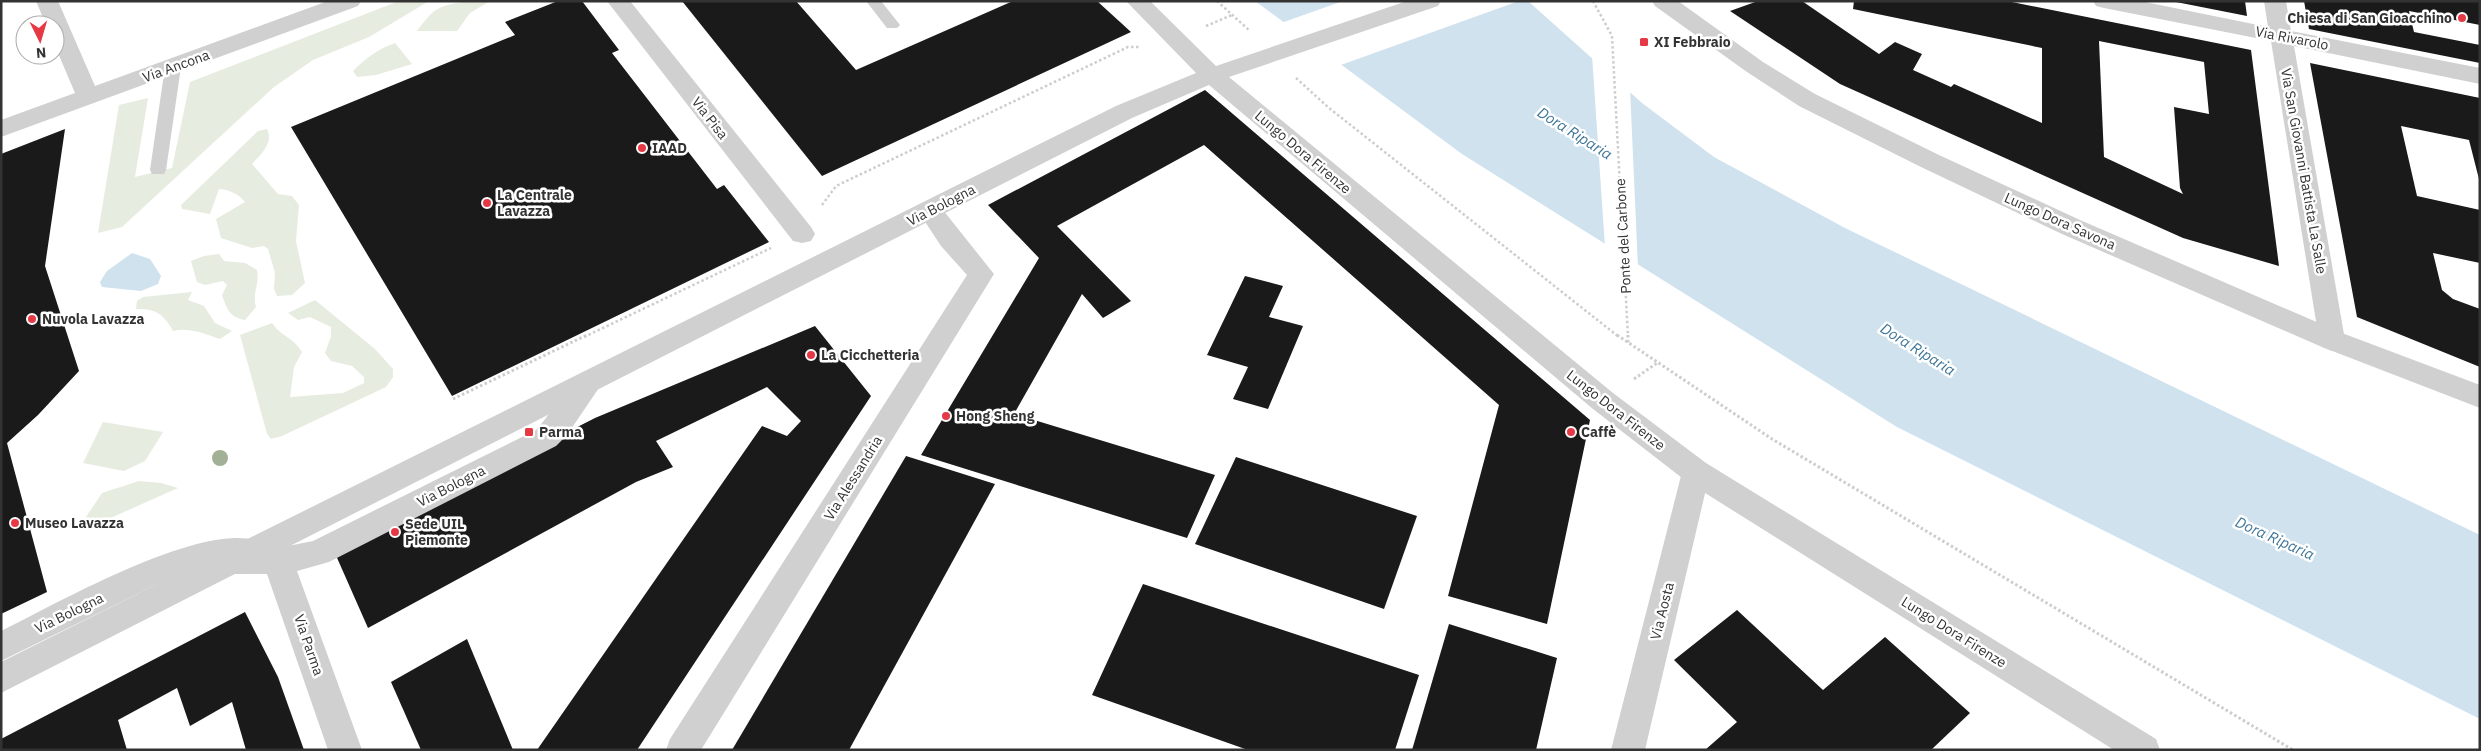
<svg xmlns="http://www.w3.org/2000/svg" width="2481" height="751" viewBox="0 0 2481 751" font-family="'IBM Plex Sans',sans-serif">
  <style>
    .green { fill: #e6ecdf }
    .water { fill: #cfe2ee }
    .pier { fill: #fff }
    .building { fill: #1a1a1a; fill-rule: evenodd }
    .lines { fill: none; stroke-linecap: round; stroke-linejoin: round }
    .path-far1 { stroke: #cdcdcd; stroke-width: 2.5; stroke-dasharray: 2.5 2.5; stroke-linecap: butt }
    .path { stroke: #cdcdcd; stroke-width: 3; stroke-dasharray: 2.5 2.5; stroke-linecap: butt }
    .service { fill: #d0d0d0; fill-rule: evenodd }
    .pedestrian { fill: #d0d0d0; fill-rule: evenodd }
    .minor { fill: #d0d0d0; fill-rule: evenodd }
    .tertiary { fill: #d0d0d0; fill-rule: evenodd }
    .tree { fill: #a2b095 }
    .poi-dot { fill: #e63946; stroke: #fff; stroke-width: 2 }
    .labels { text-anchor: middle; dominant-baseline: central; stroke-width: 5; stroke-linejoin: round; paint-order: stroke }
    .poi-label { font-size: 14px; font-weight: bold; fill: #333; stroke: #fff; text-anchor: start }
    .street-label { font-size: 14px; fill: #333; stroke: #fff }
    .water-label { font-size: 15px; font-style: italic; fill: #3f7597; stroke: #fff }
  </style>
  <rect width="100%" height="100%" fill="#fff"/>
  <g class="green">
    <path d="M399 1H429L369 37 313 60 274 87 122 227 98 233 119 105 148 98 135 177 172 168 190 82Z"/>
    <path d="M467 1H490L470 13 457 31H417C436 6 437 7 467 1Z"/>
    <path d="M395 43 412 64 376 75 357 77 353 71C366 58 378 49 395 43Z"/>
    <path d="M267 129C274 143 261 154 252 164L278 194 292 196 299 205 296 241 305 283 292 295 277 296 274 289 275 273 268 249 264 246 252 248 221 238 216 219 245 202C239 194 230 190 219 189L210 214 182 209 181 205 258 131Z"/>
    <path d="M219 254 224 261 245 263 257 270C260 285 252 291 256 307L245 320C230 317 227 310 222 295L227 285 223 281 205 285 197 282 191 261 204 256Z"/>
    <path d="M192 292 188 300 204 306 215 323 232 331 220 339C205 334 188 327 173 331 164 314 155 308 136 309L137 301 143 297Z"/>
    <path d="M315 300 375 349 393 369V377L386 387 282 436 271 439 267 434 240 335 272 323C283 338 292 336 302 352L294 367 290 397 343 393 364 383V377L352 366 331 361 325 353 331 336V327L310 317 298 320 288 313Z"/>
    <path d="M103 422 163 432 145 461 124 471 83 463Z"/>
    <path d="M139 481 161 483 178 488 88 528 86 517 102 493Z"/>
  </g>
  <g class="water">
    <path d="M1255 1H1528L1642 103 1714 157 1845 228 2480 535V719L1897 427 1462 154Z"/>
    <path d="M132 253 150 259 161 276 158 284 141 291 102 287 100 282 107 271Z"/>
  </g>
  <g class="pier">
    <path d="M1343 1H1519L1338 66 1281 23Z"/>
    <path d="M1592 55 1630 88 1638 268 1605 247Z"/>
  </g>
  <g class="building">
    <path d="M558 1H582L619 50 612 53 717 189 724 185 769 242 452 396 291 127 515 35 505 22Z"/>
    <path d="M682 1H796L856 70 1013 1H1097L1131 32 822 176Z"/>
    <path d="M1758 1H1802L1879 54 1895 42 1922 54 1913 70 1951 87 1954 84 2042 123V48L1853 9 1854 1H2007L2251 50 2279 266 2183 238 1840 84 1730 11ZM2099 41 2204 62 2209 114 2174 107 2180 188 2183 194 2104 157Z"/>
    <path d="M2176 1H2245L2247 16 2176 2Z"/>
    <path d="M2304 1H2480V25L2409 11 2414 32 2480 45V63L2309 29Z"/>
    <path d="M2310 63 2480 98V183L2469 140 2401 126 2417 196 2480 210V263L2433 253 2442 290 2453 299 2480 309V367L2357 317Z"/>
    <path d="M1205 90 1590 420 1547 624 1448 596 1499 405 1204 145 1057 226 1131 301 1103 318 1082 294 1014 414 1215 475 1187 538 921 455 1039 258 988 205Z"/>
    <path d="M65 129 45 266 79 371 38 415 7 443 47 592 1 614V154Z"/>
    <path d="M1245 276 1283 286 1269 317 1303 326 1268 409 1233 399 1248 367 1207 355Z"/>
    <path d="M815 326 871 396 637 750H537L762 426 787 436 801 421 767 387 656 441 673 467 636 482 368 628 334 551 595 418Z"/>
    <path d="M906 456 995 484 849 750H732Z"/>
    <path d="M1236 457 1417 516 1384 609 1195 544Z"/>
    <path d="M1143 584 1419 675 1395 750H1248L1092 695Z"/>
    <path d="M1737 610 1823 690 1885 637 1970 713 1931 750H1705L1737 722 1674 660Z"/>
    <path d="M245 612 278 677 304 750H246L232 702 190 726 177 688 118 720 127 750H1V739Z"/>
    <path d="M1449 624 1557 658 1536 750H1412Z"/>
    <path d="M467 639 513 750H421L391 682Z"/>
  </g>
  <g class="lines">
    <g class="path-far1">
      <path d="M1217 1 1250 31"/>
      <path d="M1593 1 1612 36 1628 337"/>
      <path d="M1206 26 1232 15"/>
      <path d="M1296 78 1329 108 1619 337"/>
      <path d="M822 205 836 186 1128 47H1139"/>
      <path d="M584 337 771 248"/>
    </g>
    <g class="path">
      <path d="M1617 335 1772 439 2293 750"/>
      <path d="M1628 335V343"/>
      <path d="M1634 379 1657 363"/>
      <path d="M453 399 587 335"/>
    </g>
    <g class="service">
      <path d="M866 1H881L900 25 897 28H887Z"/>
      <path d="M173 62 178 63 181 67 166 170 164 174H152L150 170 165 67 168 63Z"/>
    </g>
    <path class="pedestrian" d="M607 1H630L811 227 815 234 811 241 802 243 793 241Z"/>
    <g class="minor">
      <path d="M36 1H58L95 86 328 1H361L358 6 1 137V120L75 93 55 46V25H46Z"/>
      <path d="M2093 1H2140L2268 27 2264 1H2286L2291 31 2480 68V84L2294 46 2345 340 2342 347 2332 351 2322 347 2319 340 2271 41 2104 8 2096 6Z"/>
      <path d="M930 202 939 205 994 274 701 750H666L670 739 967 275 941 246 918 211 921 205Z"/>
      <path d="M589 371 599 374 603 382 567 435 556 446 329 562 297 571 362 750H328L267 574H231L220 570 219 567 172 577 1 661V631C56 604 201 521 258 541L261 535 272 531 283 535 288 546 313 541 536 430C552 414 569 377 589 371Z"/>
      <path d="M1696 460 1706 463 1710 472 1645 750H1611L1682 472 1686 463Z"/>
    </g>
    <g class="tertiary">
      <path d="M1126 1H1150L1216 66 1407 1H1441L1438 6 1229 77 1613 393 1706 463 2156 739 2160 750H2114L1686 481 1593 409 1209 85 1132 118 1 693V662L1116 106 1196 73Z"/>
      <path d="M1652 1H1678L1763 62 1815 94 1939 155 2080 220 2342 333 2480 385V408L2322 347 2062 234 1921 167 1799 106 1747 72 1655 6Z"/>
    </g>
  </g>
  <circle class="tree" cx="220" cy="458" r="8"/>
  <g class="poi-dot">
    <circle cx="2462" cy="18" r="5"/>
    <rect x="1639" y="37" width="10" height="10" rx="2.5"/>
    <circle cx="642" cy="148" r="5"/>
    <circle cx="487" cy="203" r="5"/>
    <circle cx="32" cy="319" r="5"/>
    <circle cx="811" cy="355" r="5"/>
    <circle cx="946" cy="416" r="5"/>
    <rect x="524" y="427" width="10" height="10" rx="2.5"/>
    <circle cx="1571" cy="432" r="5"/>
    <circle cx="15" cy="523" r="5"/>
    <circle cx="395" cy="532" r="5"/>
  </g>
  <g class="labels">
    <g class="poi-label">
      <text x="2452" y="18" text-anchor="end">Chiesa di San Gioacchino</text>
      <text x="1654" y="42">XI Febbraio</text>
      <text x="652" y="148">IAAD</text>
      <text x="497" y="195">La Centrale<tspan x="497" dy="16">Lavazza</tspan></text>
      <text x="42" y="319">Nuvola Lavazza</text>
      <text x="821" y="355">La Cicchetteria</text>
      <text x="956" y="416">Hong Sheng</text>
      <text x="539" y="432">Parma</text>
      <text x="1581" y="432">Caffè</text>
      <text x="25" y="523">Museo Lavazza</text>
      <text x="405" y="524">Sede UIL<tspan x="405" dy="16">Piemonte</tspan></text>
    </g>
    <g class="street-label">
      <text transform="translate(2292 38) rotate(11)">Via Rivarolo</text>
      <text transform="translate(176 66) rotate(-20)">Via Ancona</text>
      <text transform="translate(710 118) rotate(52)">Via Pisa</text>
      <text transform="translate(1303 152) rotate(40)">Lungo Dora Firenze</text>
      <text transform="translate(2304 171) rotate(80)">Via San Giovanni Battista La Salle</text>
      <text transform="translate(941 205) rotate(-27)">Via Bologna</text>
      <text transform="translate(2060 221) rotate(24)">Lungo Dora Savona</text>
      <text transform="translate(1623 236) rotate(-93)">Ponte del Carbone</text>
      <text transform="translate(1616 410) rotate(38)">Lungo Dora Firenze</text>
      <text transform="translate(853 478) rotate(-58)">Via Alessandria</text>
      <text transform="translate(451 486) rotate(-27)">Via Bologna</text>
      <text transform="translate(1662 611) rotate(-76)">Via Aosta</text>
      <text transform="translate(69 613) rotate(-26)">Via Bologna</text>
      <text transform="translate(1954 632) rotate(32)">Lungo Dora Firenze</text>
      <text transform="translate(309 645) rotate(71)">Via Parma</text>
    </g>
    <g class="water-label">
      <text transform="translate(1575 133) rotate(32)">Dora Riparia</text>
      <text transform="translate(1918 349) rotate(32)">Dora Riparia</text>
      <text transform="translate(2275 538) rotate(24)">Dora Riparia</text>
    </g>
  </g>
  <rect width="2481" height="751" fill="none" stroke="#333333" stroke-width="5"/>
  <g transform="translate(40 40) rotate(175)"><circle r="24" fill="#ffffff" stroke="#adadad"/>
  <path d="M0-4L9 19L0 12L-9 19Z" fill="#e63946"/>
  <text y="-8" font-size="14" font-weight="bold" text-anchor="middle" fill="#333333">N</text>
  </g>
</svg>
